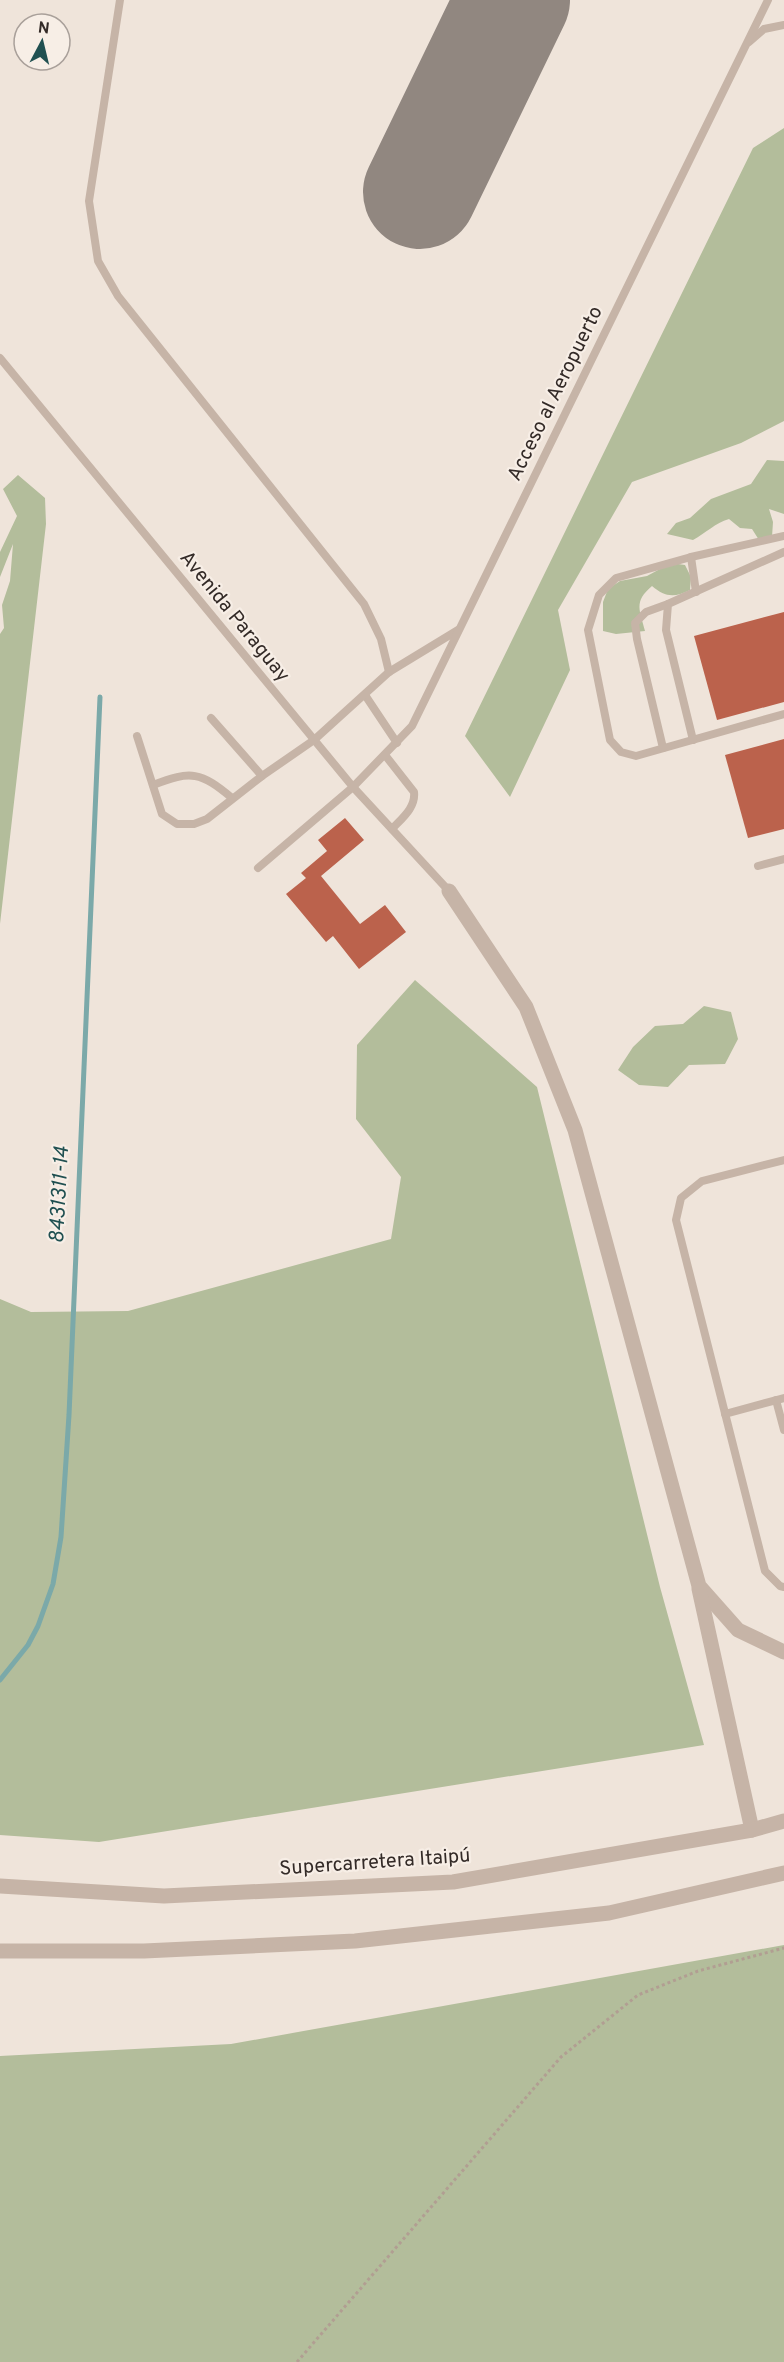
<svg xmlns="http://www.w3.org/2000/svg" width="784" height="2362" viewBox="0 0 784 2362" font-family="Overpass,sans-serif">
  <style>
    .green { fill: #b3bd9b }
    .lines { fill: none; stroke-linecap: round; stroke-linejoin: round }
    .stream { stroke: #7ba9a9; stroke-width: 5 }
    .runway { stroke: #918780; stroke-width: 114 }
    .building { fill: #bb624c }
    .path { stroke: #b19e92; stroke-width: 3; stroke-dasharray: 3 3; stroke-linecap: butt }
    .service { stroke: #c6b4a7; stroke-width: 8 }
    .minor { stroke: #c6b4a7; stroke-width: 15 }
    .tertiary { stroke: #c6b4a7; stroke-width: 15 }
    .labels { text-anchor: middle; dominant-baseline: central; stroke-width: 4.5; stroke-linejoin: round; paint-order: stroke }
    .street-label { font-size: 20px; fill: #332a27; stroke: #f7eee6 }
    .water-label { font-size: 21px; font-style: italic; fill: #205051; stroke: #f7eee6 }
  </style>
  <rect width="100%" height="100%" fill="#efe4da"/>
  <g class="green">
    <path d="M784 128V421L741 443 632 482 558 610 570 670 510 797 465 736 753 148Z"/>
    <path d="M767 460 784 461V514L769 509 773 522 772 537 759 540 752 529 740 528 729 519C715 523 706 533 693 540L667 534 676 523 690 518 711 499 751 484Z"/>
    <path d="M18 475 45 498 46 524 0 924V634L4 628 2 605 10 581 13 544 0 577V552L17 516 3 489Z"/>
    <path d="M671 563 685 565 691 577 690 590C674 598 665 597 652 586 633 602 640 610 645 631L616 634 603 631V602L608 589 620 581 647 576Z"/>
    <path d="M415 980 537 1087 660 1587 704 1745 99 1842 0 1835V1299L31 1312 128 1311 391 1239 401 1177 356 1119 357 1045Z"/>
    <path d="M704 1006 731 1012 738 1039 725 1064 689 1065 668 1087 639 1085 618 1070 633 1047 655 1026 683 1024Z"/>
    <path d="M784 1945V2362H0V2056L231 2044Z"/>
  </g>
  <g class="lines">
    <path class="stream" d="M0 1680 28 1645 38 1626 53 1584 61 1537 69 1415 100 697"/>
    <path class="runway" d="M420 192 513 0"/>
  </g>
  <g class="building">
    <path d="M784 612V702L717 720 694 636Z"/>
    <path d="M784 739V829L748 838 725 755Z"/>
    <path d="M345 818 364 840 321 876 360 924 385 905 406 932 359 969 333 936 326 942 286 894 306 878 301 873 327 851 318 840Z"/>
  </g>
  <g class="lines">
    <path class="path" d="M297 2362 561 2057 638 1995 698 1971 784 1948"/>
    <g class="service">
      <path d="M120 0 89 201 98 261 118 296 364 604 381 639 389 672"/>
      <path d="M749 42 764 29 784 25"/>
      <path d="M0 358 353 787 449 891"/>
      <path d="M784 536 691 557 616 578 599 595 588 630 610 740 621 752 636 756 784 714"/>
      <path d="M691 557 696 592"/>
      <path d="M365 695 397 743"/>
      <path d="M211 718 262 776 314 740 389 672 458 630"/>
      <path d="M137 736 162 814 177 824H194L207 819 262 776"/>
      <path d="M693 740 666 630 668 604 784 552"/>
      <path d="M663 748 637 639 635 623 646 612 668 604"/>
      <path d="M385 755 414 792C416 808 401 819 392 829"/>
      <path d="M153 785C191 770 201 772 232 798"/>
      <path d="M758 866 784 859"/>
      <path d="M258 868 353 787 412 726 768 0"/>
      <path d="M784 1160 702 1181 681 1198 676 1220 765 1571 780 1586 784 1587"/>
      <path d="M776 1400 784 1430"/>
      <path d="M725 1414 784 1398"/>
    </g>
    <g class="minor">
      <path d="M449 891 526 1007 575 1130 699 1586 738 1630 784 1652"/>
      <path d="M699 1589 752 1830"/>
    </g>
    <g class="tertiary">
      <path d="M0 1886 164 1896 453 1882 752 1830 784 1821"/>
      <path d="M0 1951H144L355 1941 609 1913 784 1873"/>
    </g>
  </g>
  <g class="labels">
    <g class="street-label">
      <text transform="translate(556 394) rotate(-64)">Acceso al Aeropuerto</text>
      <text transform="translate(234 617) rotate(51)">Avenida Paraguay</text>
      <text transform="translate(375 1863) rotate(-4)">Supercarretera Itaipú</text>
    </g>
    <g class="water-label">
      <text transform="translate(60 1195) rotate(-87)">8431311-14</text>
    </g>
  </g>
  <g transform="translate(42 42) rotate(7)"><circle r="28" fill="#f7eee6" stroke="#a9a09a" stroke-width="1.5"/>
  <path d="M0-4.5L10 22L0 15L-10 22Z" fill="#205051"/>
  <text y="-9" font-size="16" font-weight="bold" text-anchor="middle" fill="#332a27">N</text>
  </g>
</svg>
